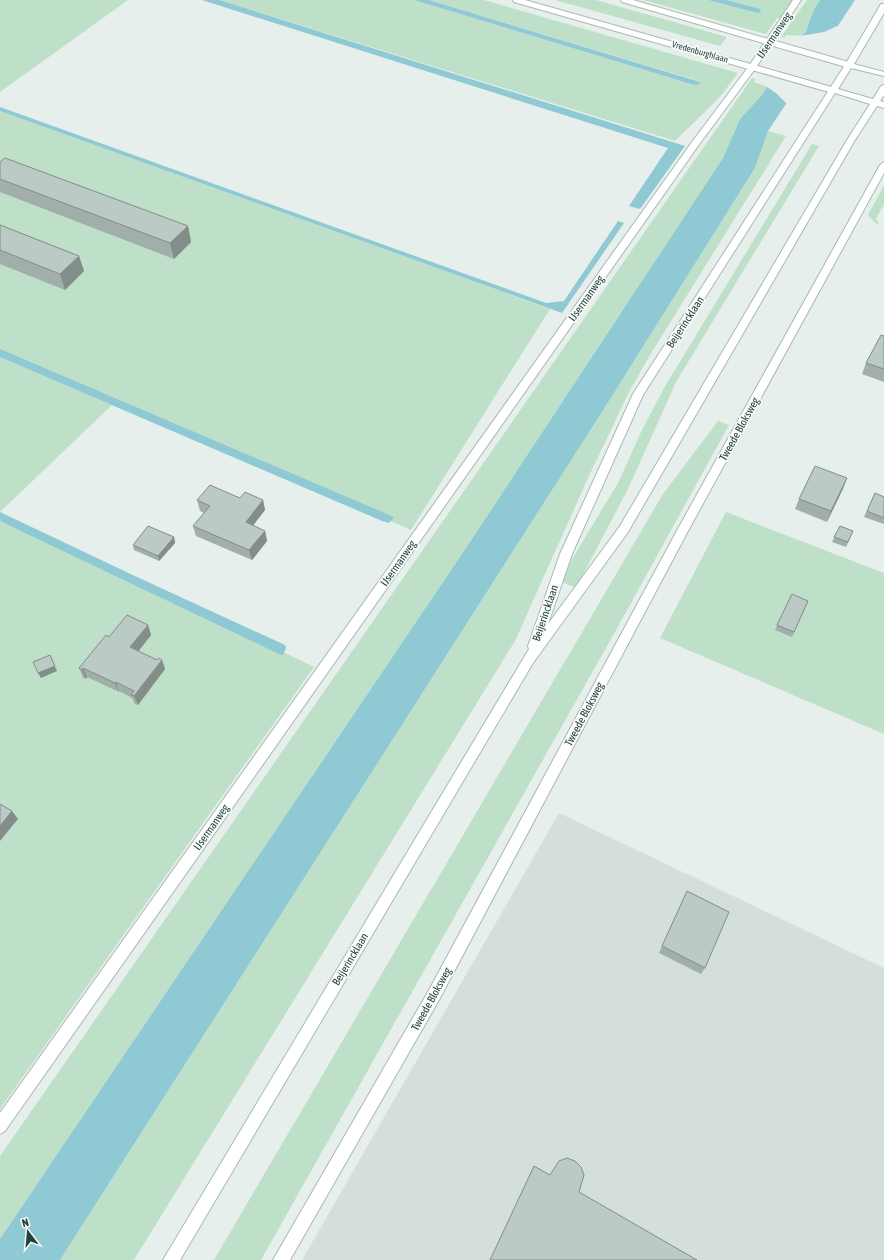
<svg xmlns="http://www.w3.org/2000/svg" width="884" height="1260" viewBox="0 0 884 1260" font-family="'Asap Condensed',sans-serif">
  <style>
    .built { fill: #d4dfda }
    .green { fill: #bfe0c8 }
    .water { fill: #8ec9d4 }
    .pier { fill: #e6efeb }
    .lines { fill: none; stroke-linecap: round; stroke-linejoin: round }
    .minor-casing { stroke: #a8b8b2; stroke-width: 2 }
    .tertiary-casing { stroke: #a8b8b2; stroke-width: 2 }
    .secondary-casing { stroke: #a4bbb3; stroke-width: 2 }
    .minor { fill: #fff; fill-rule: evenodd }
    .tertiary { fill: #fff; fill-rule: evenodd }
    .secondary { fill: #fff; fill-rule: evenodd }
    .wall { fill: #a1aea9 }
    .shaded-wall { fill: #838d89 }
    .building { fill: #bbcac4; stroke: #838d89 }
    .labels { text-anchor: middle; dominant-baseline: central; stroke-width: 3.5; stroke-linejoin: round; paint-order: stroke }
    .far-street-label { font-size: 9px; fill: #24423a; stroke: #f7fbf9 }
    .street-label { font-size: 11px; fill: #24423a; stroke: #f7fbf9 }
  </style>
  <rect width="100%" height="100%" fill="#e6efeb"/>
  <path class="built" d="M559 813 884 968V1260H302Z"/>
  <g class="green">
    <path d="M0 0H128L0 92Z"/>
    <path d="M219 0H414L691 84 699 81 429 0H484L738 73 720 97 675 141Z"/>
    <path d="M555 0H596L727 37 720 46Z"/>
    <path d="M643 0H708L741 8 713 0H801L787 21 777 18 766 34Z"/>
    <path d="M807 0H820L803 36 786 35 785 38 781 37Z"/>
    <path d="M752 78 756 79 754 82 767 87 761 96 740 119 723 158 470 542 0 1239V1156Z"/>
    <path d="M0 111 550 309 411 530 0 353Z"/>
    <path d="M768 131 786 136 650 355 629 392 588 478 515 641 134 1260H60L607 404 755 168Z"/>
    <path d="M812 144 819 146 676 382 628 489 576 588 562 582 571 561 618 483 642 430 664 388Z"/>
    <path d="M884 185V204L876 219 879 223 876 224 868 215Z"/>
    <path d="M0 357 112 405 0 512Z"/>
    <path d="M718 421 729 425 620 623 261 1260H214L663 494Z"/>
    <path d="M726 512 884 573V734L660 638Z"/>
    <path d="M5 518 314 667 0 1109V523Z"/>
  </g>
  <g class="water">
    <path d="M202 0H219L685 146 640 209 629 206 668 148Z"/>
    <path d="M414 0H429L697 81 701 83 698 85 691 84Z"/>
    <path d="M708 0H726L760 9 761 12 758 13Z"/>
    <path d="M820 0H855L768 131 755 168 607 404 60 1260H0V1239L470 542 723 158 740 119 761 96 806 31 814 10Z"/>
    <path d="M0 107 546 303 564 301 618 221 624 223 562 313 0 111Z"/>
    <path d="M0 349 394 517 389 523 382 521 0 357Z"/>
    <path d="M0 512 137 577 285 645 286 648 283 655 279 654 0 521Z"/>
  </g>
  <path class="pier" d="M837 26 839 27 788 105 777 94 766 86 800 36 824 32Z"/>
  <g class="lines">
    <defs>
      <g id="minor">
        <path d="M793 0H801L755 69 698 146 5 1131 0 1134V1113L692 142 749 66Z"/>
        <path d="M884 162V173L688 531 439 1000 290 1260H273L429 990 680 525 880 165Z"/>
      </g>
      <g id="tertiary">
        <path d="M513 0H525L835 88 836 90 832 93 829 92 514 2Z"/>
        <path d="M621 0H633L852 63 853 65 849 67H846L622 2Z"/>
      </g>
      <path id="secondary" d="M881 4H884V13L854 64 884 72V76L851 68 838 89 873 99 881 86 884 85V95L880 101 884 102V108L877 106 855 140 628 532 533 663 180 1260H163L529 649 528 646 560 554 633 394 845 65ZM835 93 870 104 847 140 620 526 548 624 572 554 643 395Z"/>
    </defs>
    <use href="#minor" class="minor-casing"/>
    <use href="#tertiary" class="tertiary-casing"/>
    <use href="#secondary" class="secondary-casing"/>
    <use href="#minor" class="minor"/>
    <use href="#tertiary" class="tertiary"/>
    <use href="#secondary" class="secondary"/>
  </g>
  <g class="wall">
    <path d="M0 162 188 226 191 242 174 259 0 192Z"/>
    <path d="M0 225 79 256 84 271 65 290 0 264Z"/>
    <path d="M884 336V382L862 374 866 363Z"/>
    <path d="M847 478 827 522 795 509 799 499Z"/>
    <path d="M875 493 884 497V524L864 517Z"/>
    <path d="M240 498 263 500 265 510 253 525 265 531 267 541 252 560 196 536 193 526 204 513 200 511 197 500Z"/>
    <path d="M840 526 853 531 846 547 832 542Z"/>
    <path d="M174 537 175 543 159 561 134 550 133 545Z"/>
    <path d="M808 601 792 637 775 630 777 625Z"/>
    <path d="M148 625 151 635 138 651 157 660H162L165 669 138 705 135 704 132 698 119 691V692L87 677 86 679 83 678 79 668 109 637Z"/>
    <path d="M687 891 705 968 701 974 659 953Z"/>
  </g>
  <g class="shaded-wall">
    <path d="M188 226 191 242 174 259 170 243Z"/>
    <path d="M79 256 84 271 65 290 60 274Z"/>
    <path d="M847 478 843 489 827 522 831 511Z"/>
    <path d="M263 500 265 510 248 532 246 522Z"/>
    <path d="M265 531 267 541 252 560 249 550Z"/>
    <path d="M174 537 175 543 159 561 158 556Z"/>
    <path d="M148 625 151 635 134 657 130 647Z"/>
    <path d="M50 655 57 671 41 678 38 673Z"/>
    <path d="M162 660 165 669 138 705 134 696Z"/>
    <path d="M83 668 87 677 86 679 82 670Z"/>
    <path d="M116 682 119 691V692L115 683Z"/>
    <path d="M12 811 18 819 0 841V826Z"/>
  </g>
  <g class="building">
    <path d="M5 158 188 226 170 243 0 179V162Z"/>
    <path d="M0 225 79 256 60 274 0 250Z"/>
    <path d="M881 335 884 336V369L866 363Z"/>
    <path d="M815 466 847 478 831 511 799 499Z"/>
    <path d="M210 485 240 498 245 492 263 500 246 522 265 531 249 550 193 526 210 506 197 500Z"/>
    <path d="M875 493 884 497V518L867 511Z"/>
    <path d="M148 526 174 537 158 556 133 545Z"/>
    <path d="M840 526 853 531 848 542 834 537Z"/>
    <path d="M792 594 808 601 794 632 777 625Z"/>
    <path d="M127 615 148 625 130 647 157 660 159 658 162 660 134 696 131 695 134 691 116 682 115 683 83 668 82 670 79 668 106 635 109 637Z"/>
    <path d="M50 655 55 666 38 673 33 662Z"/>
    <path d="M0 804 12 811 0 826Z"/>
    <path d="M687 891 729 912 705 968 662 946Z"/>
    <path d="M567 1158 575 1161 581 1167 584 1175 579 1192 697 1260H490L534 1166 550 1175 559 1161Z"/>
  </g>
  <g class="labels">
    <g class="far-street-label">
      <text transform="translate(700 52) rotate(16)">Vredenburghlaan</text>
    </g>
    <g class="street-label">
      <text transform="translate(774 35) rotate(-56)">IJsermanweg</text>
      <text transform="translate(586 298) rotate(-55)">IJsermanweg</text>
      <text transform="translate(685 322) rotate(-57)">Beijerincklaan</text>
      <text transform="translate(739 429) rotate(-61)">Tweede Bloksweg</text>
      <text transform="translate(398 563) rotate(-55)">IJsermanweg</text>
      <text transform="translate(545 613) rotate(-71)">Beijerincklaan</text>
      <text transform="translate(584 714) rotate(-62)">Tweede Bloksweg</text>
      <text transform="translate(211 827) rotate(-55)">IJsermanweg</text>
      <text transform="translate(350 959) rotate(-59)">Beijerincklaan</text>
      <text transform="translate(431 999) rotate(-61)">Tweede Bloksweg</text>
    </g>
  </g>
  <g transform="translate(28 1232) rotate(344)" stroke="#f7fbf9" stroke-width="3" paint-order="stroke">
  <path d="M0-3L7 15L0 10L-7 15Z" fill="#24423a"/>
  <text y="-6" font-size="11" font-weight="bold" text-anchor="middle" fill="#24423a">N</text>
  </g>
</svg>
